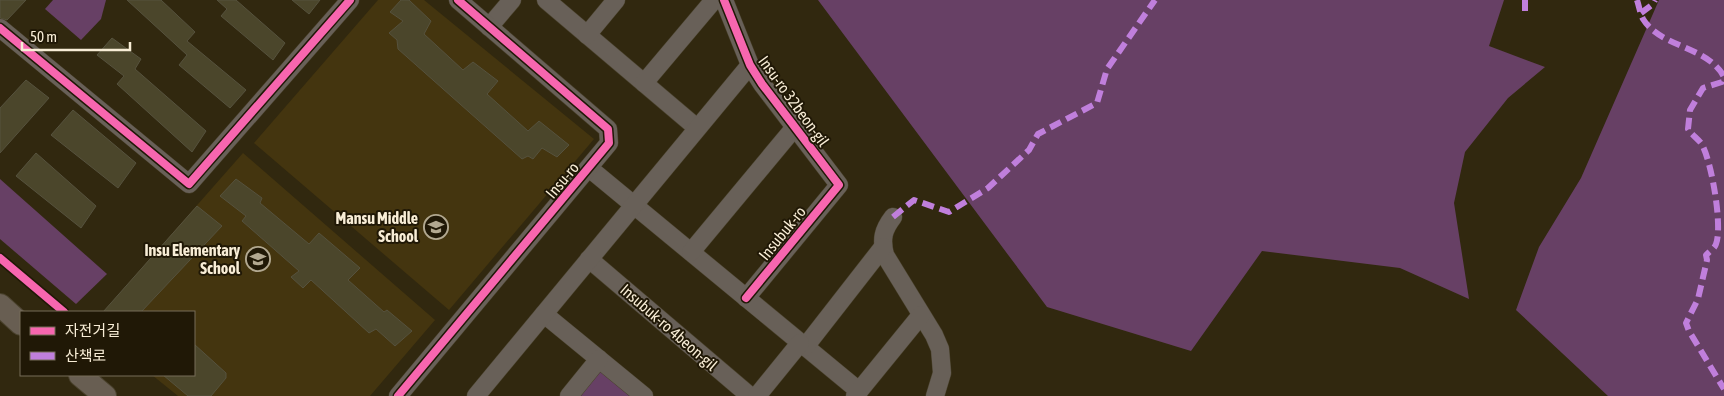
<svg xmlns="http://www.w3.org/2000/svg" width="1724" height="396" viewBox="0 0 1724 396" font-family="'Asap Condensed','Noto Sans KR',sans-serif">
  <style>
    .built { fill: #44350f }
    .green { fill: #674065 }
    .building { fill: #4b462b; stroke: #56523e }
    .lines { fill: none; stroke-linecap: round; stroke-linejoin: round }
    .minor-casing { stroke: #4a422d; stroke-width: 19 }
    .major-casing { stroke: #4a422d; stroke-width: 24 }
    .minor { stroke: #686058; stroke-width: 18 }
    .major { stroke: #685e52; stroke-width: 22 }
    .quiet { stroke: #c07fdc; stroke-width: 6; stroke-dasharray: 12 6; stroke-linecap: butt }
    .cycleway-casing { stroke: #201806; stroke-width: 11 }
    .cycleway { stroke: #f766af; stroke-width: 8 }
    .labels { text-anchor: middle; dominant-baseline: central; stroke-width: 4; stroke-linejoin: round; paint-order: stroke }
    .street-label { font-size: 16px; fill: #f8edd6; stroke: #201806 }
    .poi-label { font-size: 16px; font-weight: bold; fill: #f8edd6; stroke: #201806; text-anchor: end }
  </style>
  <rect width="100%" height="100%" fill="#31280f"/>
  <g class="built">
    <path d="M378 0H424L594 139 449 310 254 143Z"/>
    <path d="M243 153 435 320 370 396H178L152 375H194V312H103Z"/>
  </g>
  <g class="green">
    <path d="M53 0H106L101 19 81 40 45 9Z"/>
    <path d="M818 0H1504L1489 46 1545 67 1508 98 1465 152 1454 203 1469 299 1400 268 1262 251 1191 351 1047 307Z"/>
    <path d="M1659 0H1724V396H1608L1516 310 1539 247 1581 178Z"/>
    <path d="M0 179 107 274 76 304 0 239Z"/>
    <path d="M599 359 644 396H569Z"/>
  </g>
  <g class="building">
    <path d="M0 0H26L7 20 0 18Z"/>
    <path d="M127 0H161L195 32 187 41 246 90 230 108 179 65 187 55Z"/>
    <path d="M217 0H236L285 43 273 60 221 16 227 9Z"/>
    <path d="M292 0H320L309 14Z"/>
    <path d="M401 0H409L431 21 424 34 463 70 473 62 498 81 487 94 528 131 539 121 569 145 557 157 542 148 533 159 528 156 522 159 398 49 397 40 389 33 403 21 390 12Z"/>
    <path d="M112 38 141 59 135 69 206 131 192 152 117 84 124 76 97 55Z"/>
    <path d="M26 80 49 98 0 153V108Z"/>
    <path d="M73 110 136 163 118 188 51 135Z"/>
    <path d="M36 153 96 206 81 228 16 176Z"/>
    <path d="M236 179 262 198 260 203 309 244 319 233 360 268 348 280 384 312 387 310 412 331 395 346 376 329 369 333 311 280 303 288 291 277 299 271 242 221 246 216 220 196Z"/>
    <path d="M197 206 222 226 141 312H103Z"/>
    <path d="M194 344 226 373V378L211 396H188L163 375H194Z"/>
  </g>
  <g class="lines">
    <defs>
      <g id="minor">
        <path d="M546 0 697 128"/>
        <path d="M724 0 750 65 762 84 839 185 746 298"/>
        <path d="M489 27 512 0"/>
        <path d="M0 28 189 184 350 0"/>
        <path d="M587 35 616 0"/>
        <path d="M644 83 714 0"/>
        <path d="M589 168 859 391"/>
        <path d="M893 217C883 230 881 239 885 255L934 335 940 349 942 373 935 396"/>
        <path d="M691 252 795 127"/>
        <path d="M589 259 750 396"/>
        <path d="M544 314 644 396"/>
        <path d="M805 347 883 247"/>
        <path d="M398 396 609 143 608 129 458 0"/>
        <path d="M476 396 750 65"/>
        <path d="M569 396 599 359"/>
        <path d="M757 396 800 343"/>
        <path d="M855 396 921 315"/>
      </g>
      <g id="major">
        <path d="M0 305 21 324"/>
        <path d="M80 375 105 396"/>
      </g>
    </defs>
    <use href="#minor" class="minor-casing"/>
    <use href="#major" class="major-casing"/>
    <use href="#minor" class="minor"/>
    <use href="#major" class="major"/>
    <g class="quiet">
      <path d="M1637 0C1639 6 1640 13 1643 19 1661 48 1708 46 1724 77L1722 82 1703 88 1690 110 1688 129C1691 134 1697 138 1701 143 1711 158 1723 226 1716 244 1715 248 1709 252 1706 255L1707 260 1698 299 1686 323 1689 331 1724 389"/>
      <path d="M1525 11V0"/>
      <path d="M1641 13 1653 4 1655 0"/>
      <path d="M893 217 914 200 949 212 988 188 1029 150 1038 134 1097 103 1107 69 1155 0"/>
    </g>
    <defs>
      <g id="cycleway">
        <path d="M724 0 750 65 762 84 839 185 746 298"/>
        <path d="M0 28 189 184 350 0"/>
        <path d="M0 258 64 312"/>
        <path d="M398 396 609 143 608 129 458 0"/>
      </g>
    </defs>
    <use href="#cycleway" class="cycleway-casing"/>
    <use href="#cycleway" class="cycleway"/>
  </g>
  <defs>
    <symbol id="school-ring" viewBox="-11 -11 22 22"><circle r="9.5" fill="#201806" stroke="#b2a890" stroke-width="1.5"/><path d="M0-5L7-2L0 1L-7-2ZM-4 1L0 2.5L4 1V4Q0 6-4 4Z" fill="#b2a890"/></symbol>
  </defs>
  <g fill-rule="evenodd">
    <use href="#school-ring" x="422" y="213" width="28" height="28"/>
    <use href="#school-ring" x="244" y="245" width="28" height="28"/>
  </g>
  <g class="labels">
    <g class="street-label">
      <text transform="translate(794 101) rotate(54)">Insu-ro 32beon-gil</text>
      <text transform="translate(562 180) rotate(-50)">Insu-ro</text>
      <text transform="translate(782 233) rotate(-51)">Insubuk-ro</text>
      <text transform="translate(669 327) rotate(41)">Insubuk-ro 4beon-gil</text>
    </g>
    <g class="poi-label">
      <text x="418" y="218">Mansu Middle<tspan x="418" dy="18">School</tspan></text>
      <text x="240" y="250">Insu Elementary<tspan x="240" dy="18">School</tspan></text>
    </g>
  </g>
  <rect x="20" y="311" width="175" height="65" fill="#201806" stroke="#766d59"/>
  <rect x="30" y="327" width="25" height="8" fill="#f766af" stroke="#766d59"/>
  <text x="65" y="336" font-size="15" fill="#f8edd6">자전거길</text>
  <rect x="30" y="352" width="25" height="8" fill="#c07fdc" stroke="#766d59"/>
  <text x="65" y="361" font-size="15" fill="#f8edd6">산책로</text>
  <path d="M22 42v8h108v-8" fill="none" stroke="#f8edd6" stroke-width="2.5"/>
  <text x="30" y="42" font-size="15" fill="#f8edd6" stroke="#201806" stroke-width="4" paint-order="stroke">50 m</text>
</svg>
